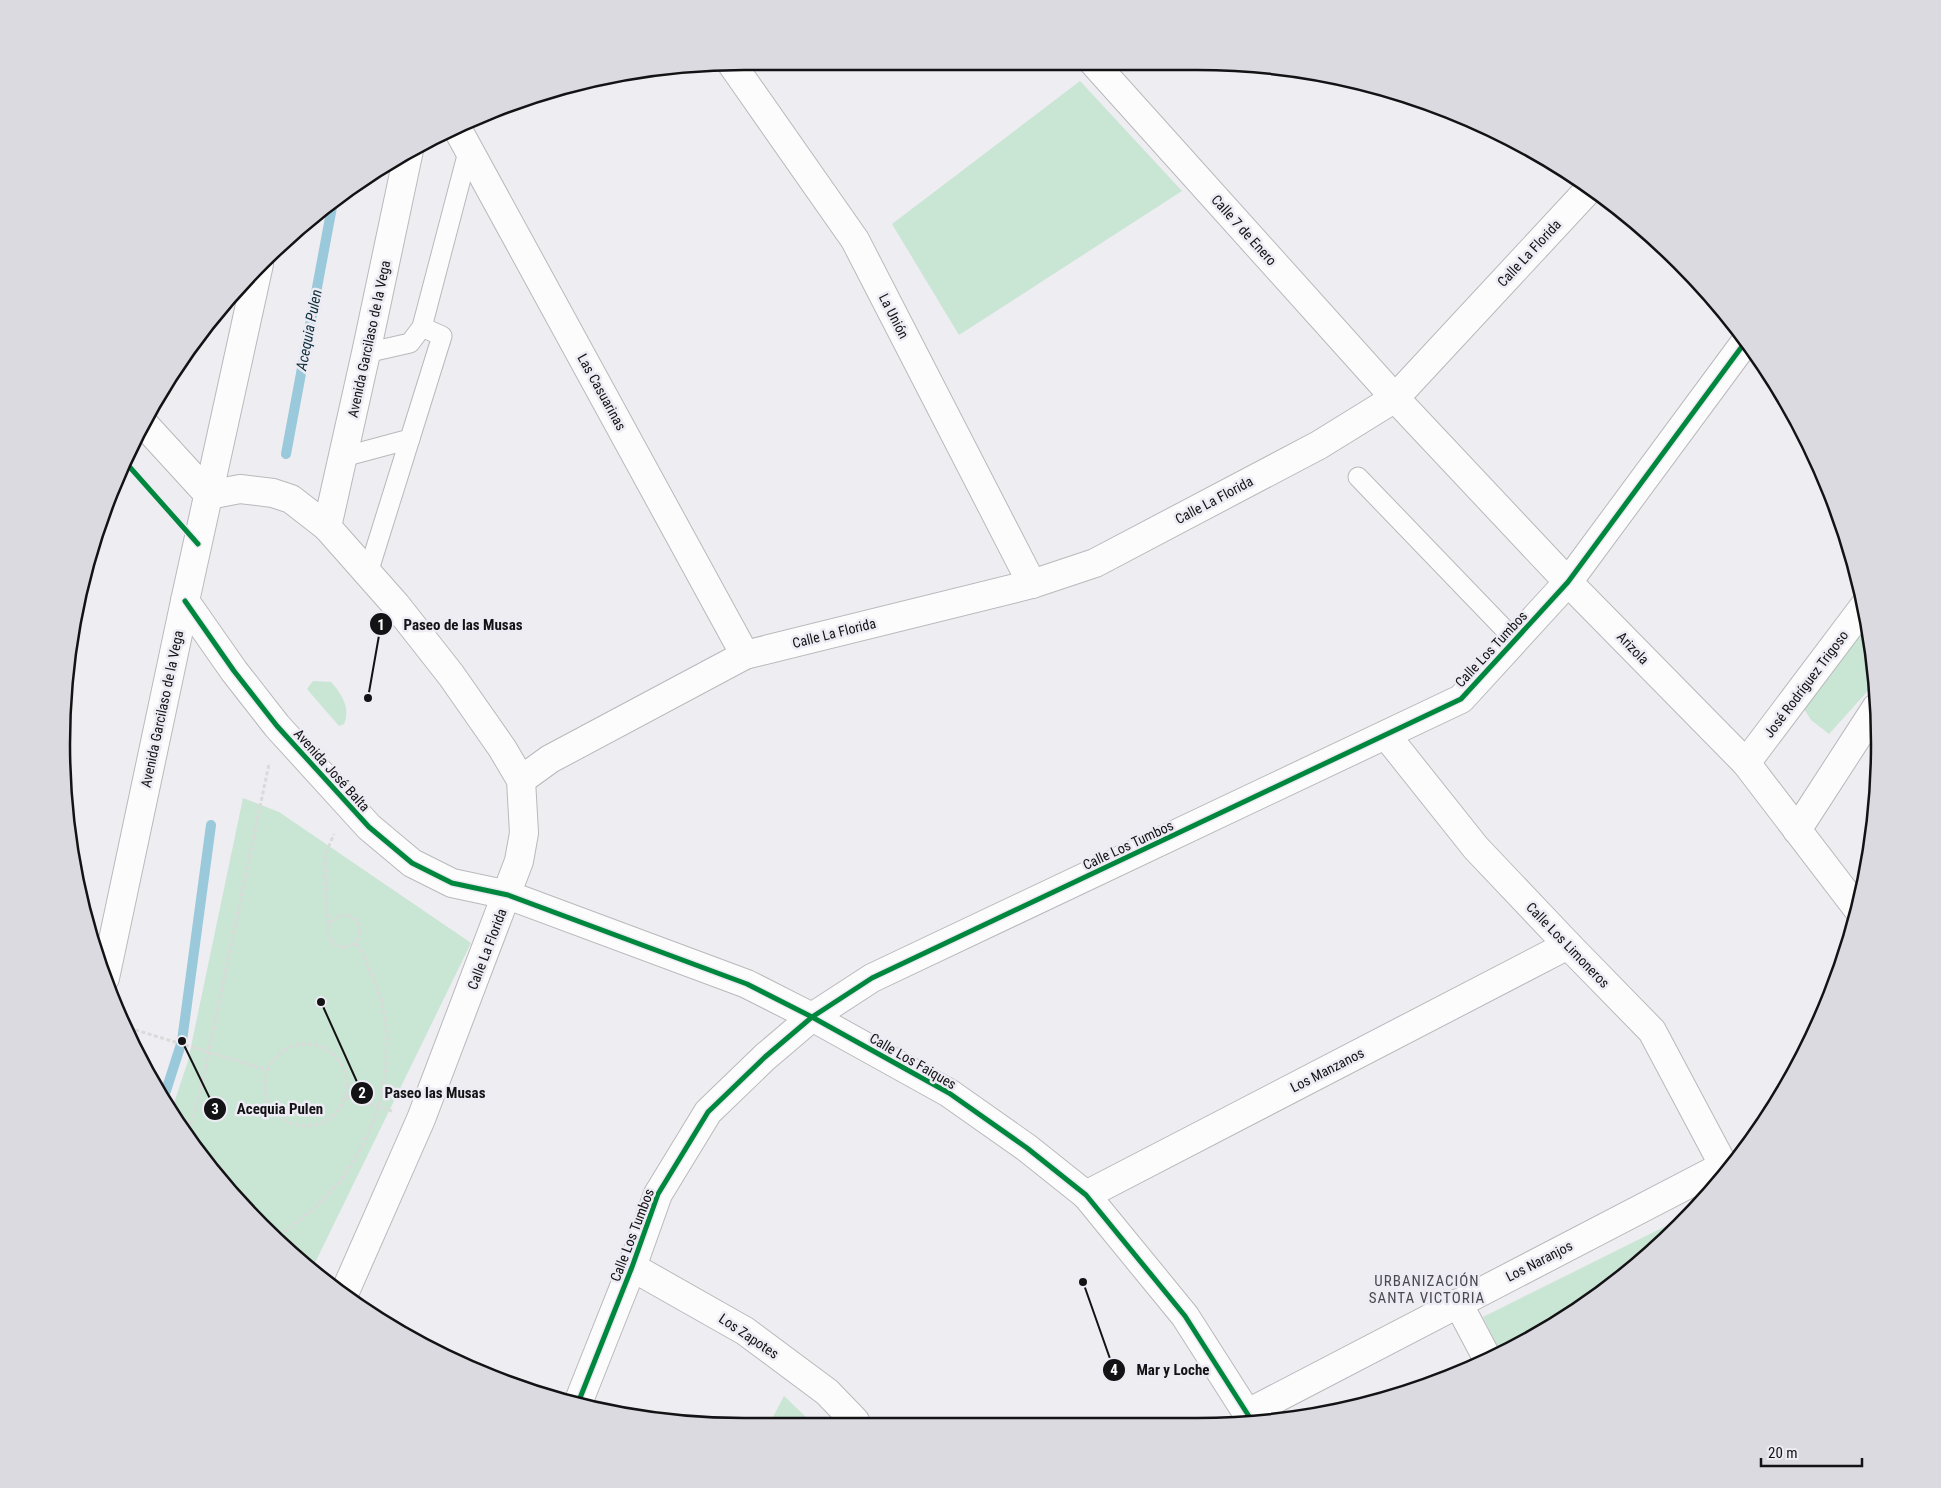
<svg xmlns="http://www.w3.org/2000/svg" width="1941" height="1488" viewBox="0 0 1941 1488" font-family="'Roboto Condensed',sans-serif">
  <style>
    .green { fill: #c9e5d4 }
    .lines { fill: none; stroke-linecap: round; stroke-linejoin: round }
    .stream { stroke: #99c9da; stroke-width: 10 }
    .lane-casing { stroke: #b9b8bb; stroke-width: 21 }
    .street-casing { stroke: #b9b8bb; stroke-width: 30 }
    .secondary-casing { stroke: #b9b8bb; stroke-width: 30 }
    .path { stroke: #dadadb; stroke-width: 3; stroke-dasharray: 4 2.5; stroke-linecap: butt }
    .lane { stroke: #fcfcfd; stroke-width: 19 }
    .street { stroke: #fcfcfd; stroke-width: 28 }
    .secondary { stroke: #fcfcfd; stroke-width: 28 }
    .cycleway-casing { stroke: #edebf3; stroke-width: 8 }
    .cycleway { stroke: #00873e; stroke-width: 5 }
    .labels { text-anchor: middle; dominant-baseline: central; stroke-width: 5; stroke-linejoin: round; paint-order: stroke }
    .street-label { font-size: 14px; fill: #131214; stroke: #edebf3 }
    .water-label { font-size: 15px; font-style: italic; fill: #0e303a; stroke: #edebf3 }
    .neighbourhood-label { font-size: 15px; letter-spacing: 1px; fill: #4b494f; stroke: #edebf3 }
    .rim { fill: none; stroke: #131214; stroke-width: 2.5 }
    .leader { fill: none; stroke: #131214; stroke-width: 2 }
    .callout-dot { fill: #131214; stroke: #edebf3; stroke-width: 2 }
    .mark-label { font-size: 15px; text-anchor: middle; font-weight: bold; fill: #fff }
    .callout-label { font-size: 15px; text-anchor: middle; font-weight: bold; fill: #131214; stroke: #edebf3; stroke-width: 5; stroke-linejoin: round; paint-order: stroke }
  </style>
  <rect width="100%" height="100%" fill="#eeedf1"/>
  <g class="green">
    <path d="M1080 81 1182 191 959 335 892 224Z"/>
    <path d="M1867 617 1874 684 1829 734 1811 720 1801 704Z"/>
    <path d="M313 681 331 682C341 693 351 708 344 724L339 726 307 689Z"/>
    <path d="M243 798 279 812 471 943 312 1269 261 1227 176 1123 171 1112 188 1061Z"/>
    <path d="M1678 1220 1683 1223 1680 1227 1576 1312 1499 1350 1483 1317Z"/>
    <path d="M784 1396 810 1421H771Z"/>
  </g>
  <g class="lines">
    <g class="stream">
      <path d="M286 454 332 207"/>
      <path d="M164 1097 182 1041 211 825"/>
    </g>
    <defs>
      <g id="lane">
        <path d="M366 353 410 343 422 327 469 148"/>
        <path d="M343 457 410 439"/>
        <path d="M1358 477 1515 640"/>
        <path d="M368 573 442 336 422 327"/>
      </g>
      <g id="street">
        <path d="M1093 62 1395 398 1568 582 1746 763 1857 908"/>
        <path d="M731 63 855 240 1032 584"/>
        <path d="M458 130 745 655"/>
        <path d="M1386 735 1476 848 1568 945 1652 1031 1726 1170"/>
        <path d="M1746 763 1865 605"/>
        <path d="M521 780 550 759 745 655 1032 584 1095 563 1319 445 1395 398 1590 188"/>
        <path d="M1797 830 1876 708"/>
        <path d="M508 895 747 984 812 1017 949 1093 1027 1148 1086 1195 1185 1316 1252 1421"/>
        <path d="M1086 1195 1568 945"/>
        <path d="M632 1267 745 1331 827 1392 855 1421"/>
        <path d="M1458 1303 1486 1356"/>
        <path d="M578 1403 632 1267 658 1194 708 1112 765 1057 812 1017 872 978 1461 699 1568 582 1746 341"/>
        <path d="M1248 1413 1725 1165"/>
      </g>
      <g id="secondary">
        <path d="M144 424 209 495"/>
        <path d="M209 495 240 489 273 493 291 499 327 527 396 605 451 675 502 748 521 780 524 833 519 861 421 1119 344 1294"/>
        <path d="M327 527 366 353 409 150"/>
        <path d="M185 601 234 671 277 726 369 827 412 863 452 883 508 895"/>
        <path d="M105 978 185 601 259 264"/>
      </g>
    </defs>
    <use href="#lane" class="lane-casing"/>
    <use href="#street" class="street-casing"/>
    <use href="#secondary" class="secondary-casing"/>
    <g class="path">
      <circle cx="344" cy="931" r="16"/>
      <path d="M329 924 326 907 325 855 334 834"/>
      <path d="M129 1028 267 1070"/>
      <circle cx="306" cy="1085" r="41"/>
      <path d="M345 1096 392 1111"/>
      <path d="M187 1137 201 1088 269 764"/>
      <path d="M272 1235 275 1234 285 1238 290 1247V1250"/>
      <path d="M279 1236 311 1211 341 1181 363 1145 379 1107 386 1067 387 1029 381 999 363 953 356 943"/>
    </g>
    <use href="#lane" class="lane"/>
    <use href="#street" class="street"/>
    <use href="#secondary" class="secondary"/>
    <defs>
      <g id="cycleway">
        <path d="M127 464 198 544"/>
        <path d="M185 601 234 671 277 726 369 827 412 863 452 883 508 895 747 984 812 1017 949 1093 1027 1148 1086 1195 1185 1316 1252 1421"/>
        <path d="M578 1403 632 1267 658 1194 708 1112 765 1057 812 1017 872 978 1461 699 1568 582 1746 341"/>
      </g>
    </defs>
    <use href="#cycleway" class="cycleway-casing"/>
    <use href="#cycleway" class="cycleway"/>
  </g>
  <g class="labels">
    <g class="street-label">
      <text transform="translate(1244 230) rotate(48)">Calle 7 de Enero</text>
      <text transform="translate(1529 253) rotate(-47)">Calle La Florida</text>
      <text transform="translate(894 316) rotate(63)">La Unión</text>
      <text transform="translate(369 339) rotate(-78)">Avenida Garcilaso de la Vega</text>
      <text transform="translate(602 392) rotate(61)">Las Casuarinas</text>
      <text transform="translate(1214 500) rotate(-28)">Calle La Florida</text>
      <text transform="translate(834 633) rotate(-14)">Calle La Florida</text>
      <text transform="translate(1633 648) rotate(46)">Arizola</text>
      <text transform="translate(1491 649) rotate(-47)">Calle Los Tumbos</text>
      <text transform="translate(1806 684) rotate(-53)">José Rodríguez Trigoso</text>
      <text transform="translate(162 709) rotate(-78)">Avenida Garcilaso de la Vega</text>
      <text transform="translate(332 770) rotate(48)">Avenida José Balta</text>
      <text transform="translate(1128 845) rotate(-25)">Calle Los Tumbos</text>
      <text transform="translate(1568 945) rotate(46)">Calle Los Limoneros</text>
      <text transform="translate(487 949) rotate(-69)">Calle La Florida</text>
      <text transform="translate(913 1061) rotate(30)">Calle Los Faiques</text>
      <text transform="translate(1327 1070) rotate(-27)">Los Manzanos</text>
      <text transform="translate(632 1235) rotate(-69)">Calle Los Tumbos</text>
      <text transform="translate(1539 1261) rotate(-27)">Los Naranjos</text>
      <text transform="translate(749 1336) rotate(34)">Los Zapotes</text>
    </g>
    <g class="water-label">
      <text transform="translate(309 330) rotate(-79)">Acequia Pulen</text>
    </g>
    <g class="neighbourhood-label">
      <text x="1427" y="1281">URBANIZACIÓN<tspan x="1427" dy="17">SANTA VICTORIA</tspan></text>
    </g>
  </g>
  <path d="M0 0H1941V1488H0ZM744 70H1197A674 674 0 0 1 1871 744V744A674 674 0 0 1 1197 1418H744A674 674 0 0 1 70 744V744A674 674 0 0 1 744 70Z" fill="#dcdae1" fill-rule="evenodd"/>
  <path class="rim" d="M744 70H1197A674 674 0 0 1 1871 744V744A674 674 0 0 1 1197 1418H744A674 674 0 0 1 70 744V744A674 674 0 0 1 744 70Z"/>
  <path class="leader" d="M368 698L381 624M321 1002L362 1093M182 1041L215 1109M1083 1282L1114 1370"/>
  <g class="callout-dot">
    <circle cx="368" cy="698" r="5"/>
    <circle cx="321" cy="1002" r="5"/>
    <circle cx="182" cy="1041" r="5"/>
    <circle cx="1083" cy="1282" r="5"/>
    <circle cx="381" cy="624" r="12"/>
    <circle cx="362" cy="1093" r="12"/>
    <circle cx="215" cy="1109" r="12"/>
    <circle cx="1114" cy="1370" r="12"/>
  </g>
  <g class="mark-label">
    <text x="381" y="630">1</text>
    <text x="362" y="1098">2</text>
    <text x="215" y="1114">3</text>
    <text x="1114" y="1375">4</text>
  </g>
  <g class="callout-label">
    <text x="463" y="630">Paseo de las Musas</text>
    <text x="435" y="1098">Paseo las Musas</text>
    <text x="280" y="1114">Acequia Pulen</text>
    <text x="1173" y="1375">Mar y Loche</text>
  </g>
  <path d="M1761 1458v8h101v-8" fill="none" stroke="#131214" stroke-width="2.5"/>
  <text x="1768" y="1458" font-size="15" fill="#131214" stroke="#edebf3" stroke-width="4" paint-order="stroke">20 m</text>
</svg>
